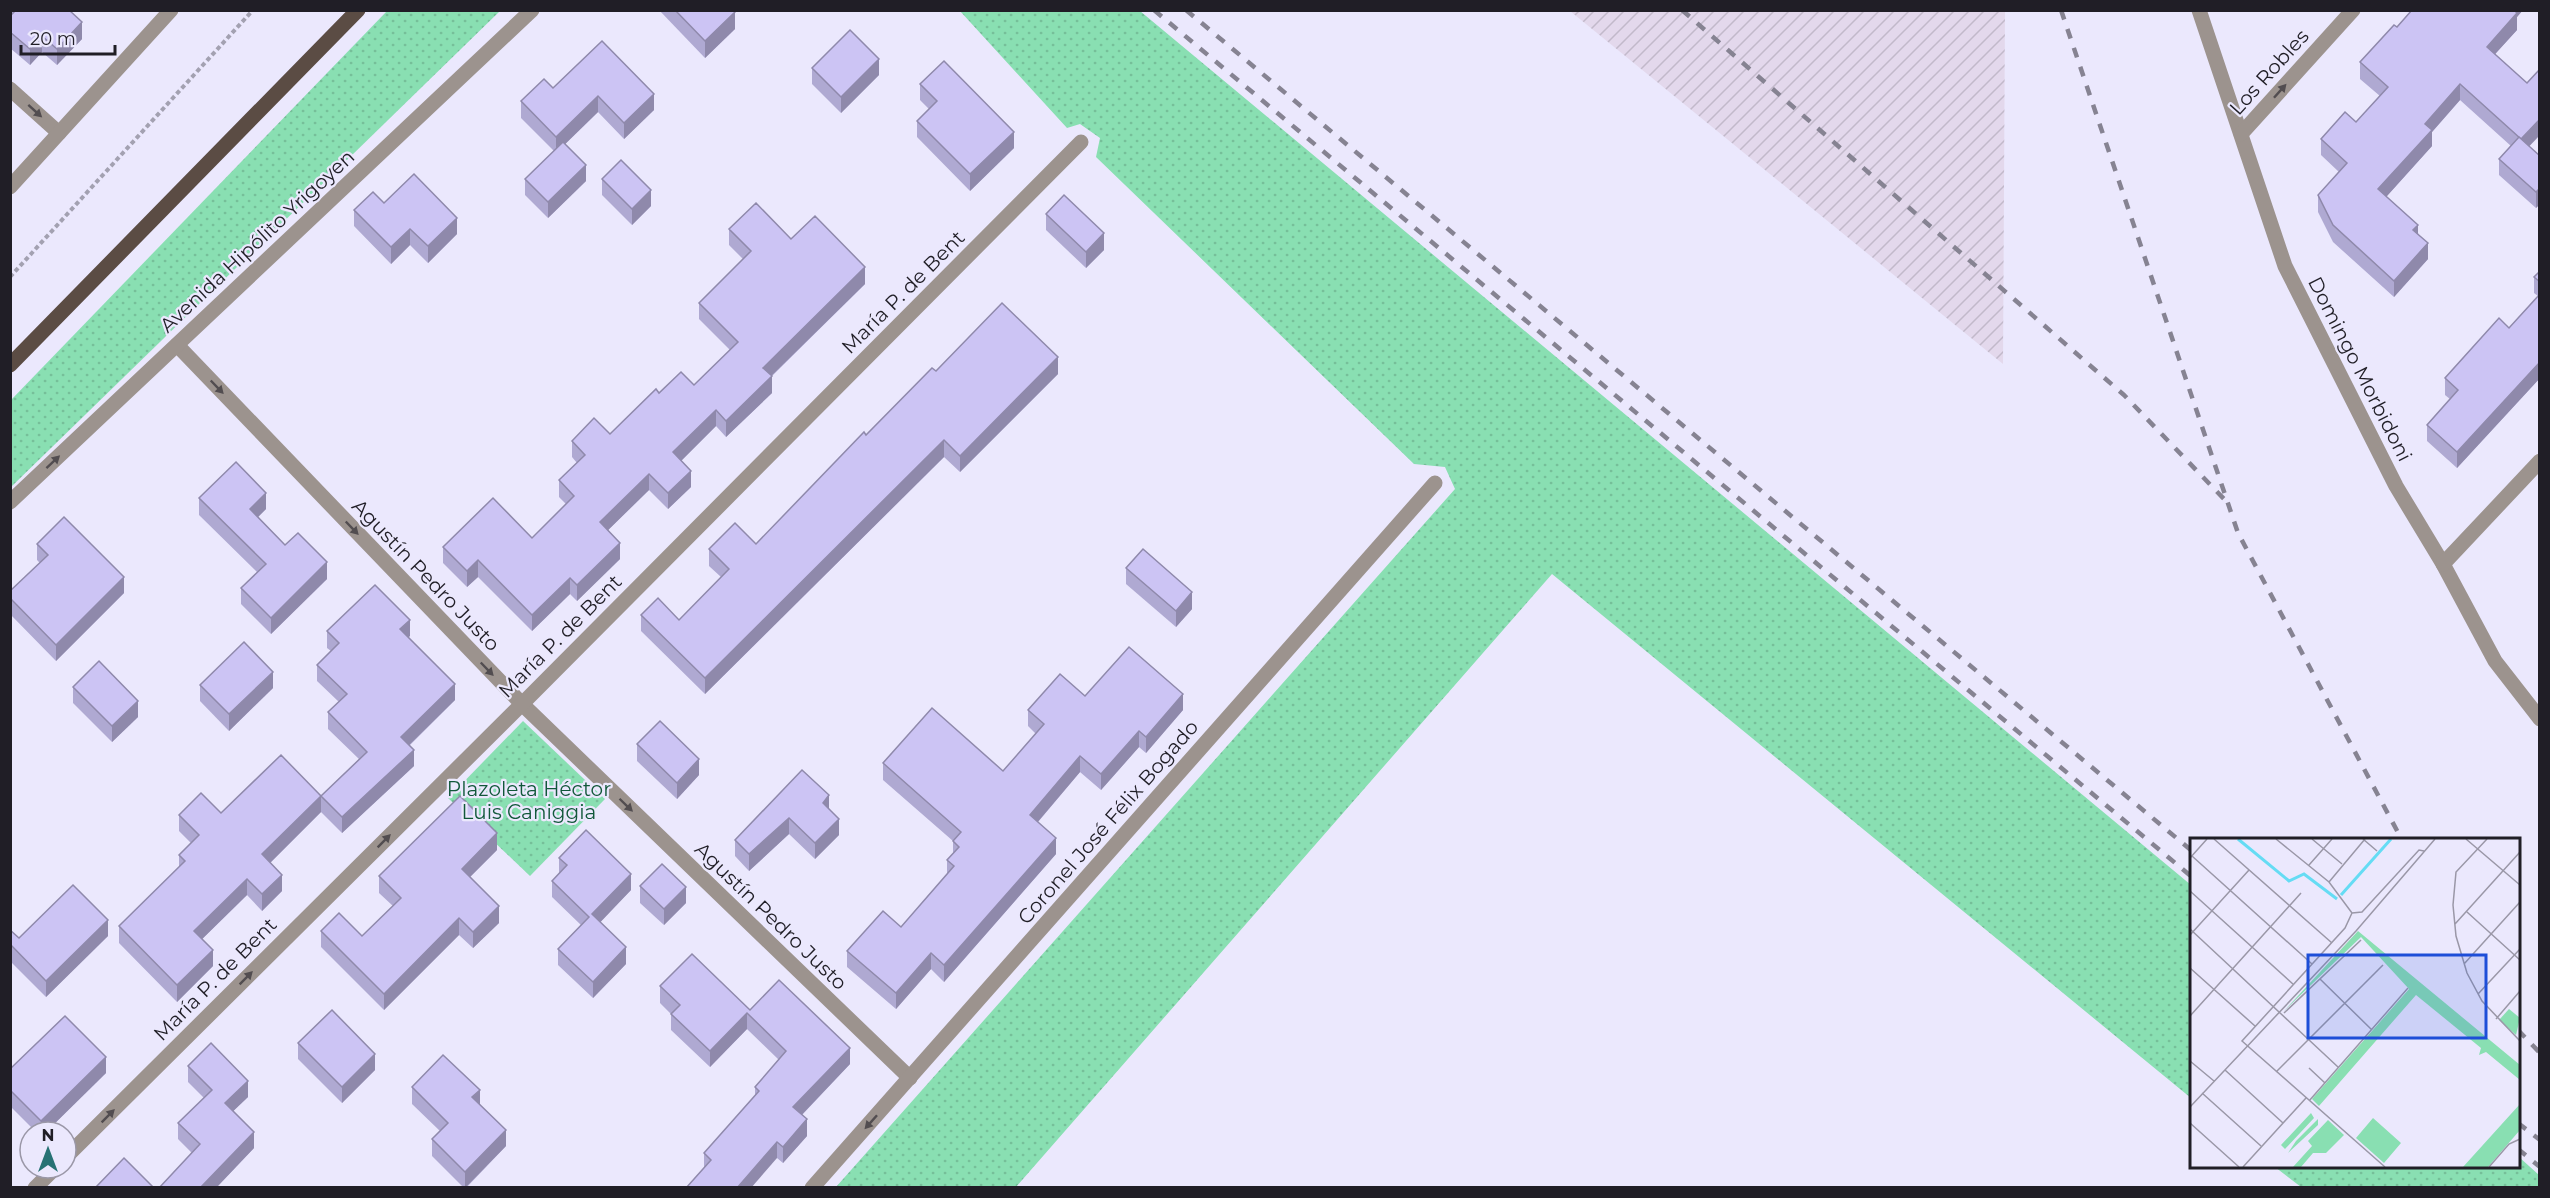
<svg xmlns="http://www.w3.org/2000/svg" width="2550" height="1198" viewBox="0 0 2550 1198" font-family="Montserrat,sans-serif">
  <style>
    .industrial { fill: url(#industrial-furrows) }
    .grass { fill: url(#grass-dots) }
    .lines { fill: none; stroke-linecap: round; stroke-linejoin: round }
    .path { stroke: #a3a1b1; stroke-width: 4; stroke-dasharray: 4.5 3; stroke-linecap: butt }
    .minor { stroke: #9c938e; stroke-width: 15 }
    .major { stroke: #5b4c44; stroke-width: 15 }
    .rail { stroke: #868392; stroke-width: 4.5; stroke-dasharray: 10 10; stroke-linecap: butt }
    .wall { fill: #afa9d2 }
    .shaded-wall { fill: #8f89ab }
    .building { fill: #ccc4f4; stroke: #8f89ab; stroke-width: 1.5 }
    .oneway { fill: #524d50 }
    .labels { text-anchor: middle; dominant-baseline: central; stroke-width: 4.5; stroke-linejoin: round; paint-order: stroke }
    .street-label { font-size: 20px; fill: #201e26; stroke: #ebe8fd }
    .park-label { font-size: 20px; fill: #11583a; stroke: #ebe8fd }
    .inset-river { fill: none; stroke: #65dcf4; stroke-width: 3 }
    .inset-road { fill: none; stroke: #9a97a7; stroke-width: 1.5 }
    .view { fill: #1d4ed8; fill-opacity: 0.15; stroke: #1d4ed8; stroke-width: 3 }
    .inset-edge { fill: none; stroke: #201e26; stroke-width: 3 }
  </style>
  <defs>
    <pattern id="industrial-furrows" width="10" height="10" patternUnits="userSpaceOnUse" patternTransform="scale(1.5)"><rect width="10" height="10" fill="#e3d8ec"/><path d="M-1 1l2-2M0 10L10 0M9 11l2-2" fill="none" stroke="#c2b9ca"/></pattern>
    <pattern id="grass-dots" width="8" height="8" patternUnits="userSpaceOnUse" patternTransform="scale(1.5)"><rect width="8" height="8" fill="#89dfb2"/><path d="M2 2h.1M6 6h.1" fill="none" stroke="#76bf99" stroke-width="1.8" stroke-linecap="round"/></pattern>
  </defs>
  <rect width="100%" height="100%" fill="#ebe8fd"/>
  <path class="industrial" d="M1570 11H2005L2003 364Z"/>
  <g class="grass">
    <path d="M387 11H500L11 487V400Z"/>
    <path d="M960 11H1140L2191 885V1098L1552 574 1016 1187H836L1455 489 1445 467 1414 464 1096 157 1100 138 1080 124 1067 128Z"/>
    <path d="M523 721 605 799 530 876 448 798Z"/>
    <path d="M2519 1157 2539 1175V1187H2301L2275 1167 2518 1166Z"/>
  </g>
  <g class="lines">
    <path class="path" d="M10 277 253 10"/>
    <g class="minor">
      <path d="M2199 10 2285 266 2396 486 2443 564 2495 661 2540 719"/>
      <path d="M10 89 59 133"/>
      <path d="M2241 134 2353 10"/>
      <path d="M10 187 171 10"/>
      <path d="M177 345 522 704 910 1078"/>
      <path d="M10 502 532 10"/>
      <path d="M2443 564 2540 461"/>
      <path d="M66 1157 522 704 1081 142"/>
      <path d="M35 1188 55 1168"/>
      <path d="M812 1188 1435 483"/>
    </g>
    <path class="major" d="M10 365 358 10"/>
    <g class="rail">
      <path d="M1154 10 2192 877"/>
      <path d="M1186 10 2192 851"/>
      <path d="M1682 10 2124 395 2224 499"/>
      <path d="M2061 10 2238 533 2402 840"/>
      <path d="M2518 1030 2540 1053"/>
      <path d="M2518 1123 2540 1140"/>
      <path d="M2518 1149 2540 1167"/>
    </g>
  </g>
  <g class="wall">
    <path d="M10 10H69L82 39 57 65 42 52 30 65 10 48Z"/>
    <path d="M659 10H733L735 29 705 58Z"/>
    <path d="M2412 10H2523L2517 17V30L2495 54 2529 147 2540 156V204L2536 208 2499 175V159L2511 146 2460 100 2432 132V146L2386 197 2418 233 2428 259 2394 297 2333 242 2318 212V195L2339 172 2321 155V139L2356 122 2380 96 2360 79V62L2397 27Z"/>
    <path d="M602 41 654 110 624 139 598 112 565 144 586 181 548 218 525 195V179L554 151 521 118V101L553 88Z"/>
    <path d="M812 68 879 75 841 113 812 84Z"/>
    <path d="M920 84 1014 148 970 191 917 137V121L929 109 920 100Z"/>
    <path d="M602 179 651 206 632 225 602 195Z"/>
    <path d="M384 203 457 234 428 263 410 245 391 264 354 226V210Z"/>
    <path d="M1046 214 1104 250 1086 268 1046 230Z"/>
    <path d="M729 229 791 239 865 284 772 376V393L726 437 716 426 681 461 691 487 668 509 649 490 608 530 620 559 577 601 570 594 532 631 478 577 467 587 443 563V547L532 538 566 504 559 497V480L577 463 572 457V441L610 434 659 393 694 385 730 350 699 319V303L743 259 729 245Z"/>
    <path d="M2540 271V378L2457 468 2427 441V425L2450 399 2445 395V378L2509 328 2538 296 2534 293V277Z"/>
    <path d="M936 371 1058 374 960 472 944 457 705 694 641 631V615L679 620 721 577 709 566V549L756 544 866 435Z"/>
    <path d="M199 498 266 509 258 517 285 545 327 579 271 634 241 604V588L257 572 199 515Z"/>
    <path d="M37 544 124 593 56 661 10 614V591L40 563 37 560Z"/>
    <path d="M1126 568 1192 609 1176 627 1126 584Z"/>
    <path d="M327 631 410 636 408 637 455 700 410 745 414 766 342 833 321 812 270 863 282 891 262 911 247 895 202 939 213 966 177 1002 119 943V926L179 867V855L191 843 179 831V815L221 813 321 796 359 759 328 729V712L339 702 317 681V665L331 651 327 648Z"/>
    <path d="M200 685 273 688 229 731 200 701Z"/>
    <path d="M73 687 138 717 112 742 73 703Z"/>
    <path d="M1085 696 1183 710 1146 753 1139 747 1101 790 1080 772 1038 822 1056 854 944 982 931 969 896 1009 847 967V951L901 927 947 875V860L953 854V841L883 780V763L1003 771 1036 734 1028 726V710Z"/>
    <path d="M637 744 699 775 677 799 637 761Z"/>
    <path d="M829 795V809L839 835 815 859 789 834 749 871 735 856V840Z"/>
    <path d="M497 850 470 877 499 923 473 948 459 935 384 1010 321 947V931L362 936 393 906 379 893V876Z"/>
    <path d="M559 858 631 890 600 922 626 964 593 998 558 965V949L581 925 552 897V881L559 874Z"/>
    <path d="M640 886 686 903 664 925 640 903Z"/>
    <path d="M10 930 19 938 108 936 46 997 11 962Z"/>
    <path d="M660 986 750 1010 850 1064 802 1115 807 1136 783 1163 777 1158 704 1168V1153L755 1096V1087L779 1060 747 1029 710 1067 671 1030V1014L660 1003Z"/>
    <path d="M298 1043 375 1070 342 1103 298 1059Z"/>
    <path d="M188 1066 248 1097 233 1111 254 1148 216 1188H159L192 1153 178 1139V1123L204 1098 188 1082Z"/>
    <path d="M10 1069 106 1073 46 1132H36L10 1106Z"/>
    <path d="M412 1087 480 1105 506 1146 466 1188H464L432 1156V1139L440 1131 412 1104Z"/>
  </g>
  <g class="shaded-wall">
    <path d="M2511 10H2523L2517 17V30L2487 63V47Z"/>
    <path d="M735 12V29L705 58V41Z"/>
    <path d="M82 22V39L57 65V49Z"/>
    <path d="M42 36V52L30 65V49Z"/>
    <path d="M879 59V75L841 113V97Z"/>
    <path d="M2460 84V100L2432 132V146L2378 206V189L2425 124Z"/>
    <path d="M654 94V110L624 139V123Z"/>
    <path d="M598 96V112L556 153V137Z"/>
    <path d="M2540 119V135L2521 155V139Z"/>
    <path d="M1014 132V148L970 191V174Z"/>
    <path d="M586 165V181L548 218V202Z"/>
    <path d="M2540 188V204L2536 208V192Z"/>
    <path d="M651 190V206L632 225V209Z"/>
    <path d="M457 218V234L428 263V246Z"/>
    <path d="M2418 225V241L2413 230Z"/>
    <path d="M410 229V245L391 264V247Z"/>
    <path d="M1104 233V250L1086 268V252Z"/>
    <path d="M2428 243V259L2394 297V281Z"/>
    <path d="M865 267V284L763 384V368Z"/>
    <path d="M1058 357V374L960 472V456Z"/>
    <path d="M2540 362V378L2457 468V452Z"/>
    <path d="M772 376V393L726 437V421Z"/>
    <path d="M716 410V426L673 469V452Z"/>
    <path d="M944 440V457L705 694V678Z"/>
    <path d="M691 471V487L668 509V493Z"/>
    <path d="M649 474V490L600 538V522Z"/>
    <path d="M266 493V509L250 525V509Z"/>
    <path d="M620 543V559L577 601V585Z"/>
    <path d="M478 560V577L467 587V571Z"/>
    <path d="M327 562V579L271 634V618Z"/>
    <path d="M124 577V593L56 661V645Z"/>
    <path d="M570 578V594L532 631V615Z"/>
    <path d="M1192 592V609L1176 627V611Z"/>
    <path d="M410 620V636L400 645V629Z"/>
    <path d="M273 672V688L229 731V714Z"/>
    <path d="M455 684V700L401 753V737Z"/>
    <path d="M1183 694V710L1146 753V737Z"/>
    <path d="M138 701V717L112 742V726Z"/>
    <path d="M1139 731V747L1101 790V774Z"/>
    <path d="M414 750V766L342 833V817Z"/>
    <path d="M1080 756V772L1030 831V815Z"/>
    <path d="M699 759V775L677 799V783Z"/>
    <path d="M829 795V812L823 803Z"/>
    <path d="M321 796V812L262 871V854Z"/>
    <path d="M789 818V834L749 871V854Z"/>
    <path d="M839 819V835L815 859V843Z"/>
    <path d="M497 833V850L462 885V869Z"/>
    <path d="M1056 838V854L944 982V965Z"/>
    <path d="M631 874V890L592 931V914Z"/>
    <path d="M282 875V891L262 911V894Z"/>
    <path d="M247 879V895L194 947V931Z"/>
    <path d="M686 887V903L664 925V909Z"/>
    <path d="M499 906V923L473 948V932Z"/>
    <path d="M459 918V935L384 1010V994Z"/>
    <path d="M108 920V936L46 997V981Z"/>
    <path d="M626 947V964L593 998V982Z"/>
    <path d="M213 950V966L177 1002V985Z"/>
    <path d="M931 953V969L896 1009V993Z"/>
    <path d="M747 1013V1029L710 1067V1051Z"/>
    <path d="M850 1048V1064L793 1124V1107Z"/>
    <path d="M375 1054V1070L342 1103V1087Z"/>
    <path d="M106 1057V1073L46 1132H41V1121Z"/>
    <path d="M248 1081V1097L225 1119V1103Z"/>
    <path d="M480 1090V1106L472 1097Z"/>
    <path d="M807 1119V1136L783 1163V1147Z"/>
    <path d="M506 1130V1146L465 1188V1172Z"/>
    <path d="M254 1132V1148L216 1188H200Z"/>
    <path d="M777 1142V1158L751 1188H737Z"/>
  </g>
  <g class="building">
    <path d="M13 10H69L82 22 57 49 42 36 30 49 10 32V16L14 12Z"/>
    <path d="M675 10H733L735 12 705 41Z"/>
    <path d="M2412 10H2514L2517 13 2487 47 2527 83 2540 69V119L2521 139 2460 84 2425 124 2432 130 2378 189 2418 225 2413 230 2428 243 2394 281 2333 225 2318 195 2347 163 2321 139 2345 112 2356 122 2388 87 2360 62 2394 25 2397 27Z"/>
    <path d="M850 30 879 59 841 97 812 68Z"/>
    <path d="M602 41 654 94 624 123 598 96 556 137 521 101 544 79 553 88Z"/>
    <path d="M944 61 1014 132 970 174 917 121 937 101 920 84Z"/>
    <path d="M2519 137 2540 156V188L2536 192 2499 159Z"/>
    <path d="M563 142 586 165 548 202 525 179Z"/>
    <path d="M621 160 651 190 632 209 602 179Z"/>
    <path d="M414 174 457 218 428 246 410 229 391 247 354 210 373 192 384 203Z"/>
    <path d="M1064 195 1104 233 1086 252 1046 214Z"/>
    <path d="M756 203 791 239 815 216 865 267 763 368 772 376 726 421 716 410 673 452 691 471 668 493 649 474 600 522 620 543 577 585 570 578 532 615 478 560 467 571 443 547 493 498 532 538 574 496 559 480 585 455 572 441 594 418 610 434 656 389 659 393 681 372 694 385 738 342 699 303 751 251 729 229Z"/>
    <path d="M2540 271V282L2534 277Z"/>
    <path d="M2540 294V362L2457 452 2427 425 2458 390 2445 378 2499 318 2509 328Z"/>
    <path d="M1002 303 1058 357 960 456 944 440 705 678 641 615 658 598 679 620 729 569 709 549 735 523 756 544 864 432 866 435 932 368 936 371Z"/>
    <path d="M236 462 266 493 250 509 285 545 298 533 327 562 271 618 241 588 266 564 199 498Z"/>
    <path d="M64 517 124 577 56 645 10 598V591L48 555 37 544Z"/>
    <path d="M1143 549 1192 592 1176 611 1126 568Z"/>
    <path d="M375 585 410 620 400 629 455 684 401 737 414 750 342 817 321 796 367 752 328 712 347 694 317 665 339 643 327 631Z"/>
    <path d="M244 642 273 672 229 714 200 685Z"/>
    <path d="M1129 647 1183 694 1146 737 1139 731 1101 774 1080 756 1030 815 1056 838 944 965 931 953 896 993 847 951 883 911 901 927 954 866 947 860 959 847 953 841 961 832 883 763 932 708 1003 771 1044 724 1028 710 1060 674 1085 696Z"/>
    <path d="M99 661 138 701 112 726 73 687Z"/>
    <path d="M660 721 699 759 677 783 637 744Z"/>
    <path d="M281 755 321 796 262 854 282 875 262 894 247 879 194 931 213 950 177 985 119 926 185 861 179 855 199 835 179 815 201 793 221 813Z"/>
    <path d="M802 770 829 795 823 803 839 819 815 843 789 818 749 854 735 840Z"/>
    <path d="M460 796 497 833 462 869 499 906 473 932 459 918 384 994 321 931 339 913 362 936 401 898 379 876Z"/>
    <path d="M586 830 631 874 592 914 626 947 593 982 558 949 589 917 552 881 567 865 559 858Z"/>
    <path d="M662 864 686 887 664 909 640 886Z"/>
    <path d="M73 885 108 920 46 981 11 945 10 946V930L19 938Z"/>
    <path d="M692 954 750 1010 779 980 850 1048 793 1107 807 1119 783 1147 777 1142 737 1188H686L711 1160 704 1153 759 1091 755 1087 786 1051 747 1013 710 1051 671 1014 680 1005 660 986Z"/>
    <path d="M332 1010 375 1054 342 1087 298 1043Z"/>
    <path d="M65 1016 106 1057 41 1121 10 1090V1069Z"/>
    <path d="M211 1043 248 1081 225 1103 254 1132 200 1188H159L200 1144 178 1123 212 1090 188 1066Z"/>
    <path d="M443 1055 480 1090 472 1097 506 1130 465 1172 432 1139 448 1123 412 1087Z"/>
    <path d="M124 1158 154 1188H95Z"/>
  </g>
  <defs><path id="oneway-solid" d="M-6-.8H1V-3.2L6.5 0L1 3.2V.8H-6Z" transform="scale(1.5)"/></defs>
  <g class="oneway">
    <use href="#oneway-solid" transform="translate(2280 91) rotate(-48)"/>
    <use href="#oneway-solid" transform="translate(35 111) rotate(42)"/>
    <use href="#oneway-solid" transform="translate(217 387) rotate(46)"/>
    <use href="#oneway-solid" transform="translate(53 462) rotate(-43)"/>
    <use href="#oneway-solid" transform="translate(352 528) rotate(46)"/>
    <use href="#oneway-solid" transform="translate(487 669) rotate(46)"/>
    <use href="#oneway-solid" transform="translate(626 805) rotate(44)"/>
    <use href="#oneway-solid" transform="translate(384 841) rotate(-45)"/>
    <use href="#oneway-solid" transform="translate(246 978) rotate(-45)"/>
    <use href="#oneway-solid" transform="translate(108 1116) rotate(-45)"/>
    <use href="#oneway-solid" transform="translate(871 1122) rotate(132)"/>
  </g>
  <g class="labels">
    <g class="street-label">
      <text transform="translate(2269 72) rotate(-48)">Los Robles</text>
      <text transform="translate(257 241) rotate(-43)">Avenida Hipólito Yrigoyen</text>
      <text transform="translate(903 292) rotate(-45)">María P. de Bent</text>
      <text transform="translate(2360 369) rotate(63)">Domingo Morbidoni</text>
      <text transform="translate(426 575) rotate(46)">Agustín Pedro Justo</text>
      <text transform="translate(560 636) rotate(-45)">María P. de Bent</text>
      <text transform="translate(1108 822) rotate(-49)">Coronel José Félix Bogado</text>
      <text transform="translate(771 916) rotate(44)">Agustín Pedro Justo</text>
      <text transform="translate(215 979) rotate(-45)">María P. de Bent</text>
    </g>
    <g class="park-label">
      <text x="529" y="789">Plazoleta Héctor<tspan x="529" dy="23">Luis Caniggia</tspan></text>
    </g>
  </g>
  <g transform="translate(2190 838)">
    <rect width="330" height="330" fill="#ebe8fd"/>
    <path d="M168 93 330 227V242L296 214 289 217 291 210 226 157 129 268 122 261 219 151 171 99 94 173ZM330 266V292L298 329H273ZM121 275 124 280 95 311 91 307ZM183 280 211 305 194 325 166 300ZM128 281V287L98 315 106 303ZM138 282 154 297 136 315H123L111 329H103L122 308 118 303Z" fill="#89dfb2"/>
    <path d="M319 171 330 180 326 197 309 182Z" fill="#89dfb2"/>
    <path class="inset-river" d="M48 1 99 43 114 36 147 61M151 57 201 1"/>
    <path class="inset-road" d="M24 1 142 105M86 1 139 44 162 75M122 1 152 26M173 1 187 13M276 1 330 47M297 1 266 34 263 67 266 98 277 135 292 163 330 203M2 18 122 126M0 20 17 1M119 27 142 1M139 44 175 1M0 53 104 147M277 74 330 122M162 75 155 90 52 203 195 329M162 75 172 74 229 12 234 13M265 86 330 14M0 91 148 229M0 97 59 32M274 126 330 64M0 130 65 188M130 141 182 192M288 156 330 111M94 175 171 102M0 178 111 55M306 181 330 153M0 223 24 243M119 230 135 245M35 232 93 285M86 234 193 127M12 255 71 308M119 263 218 150M0 269 166 93 245 1M0 285 49 329M53 329 116 260M299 329 319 306 330 301"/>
    <path class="view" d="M118 117H296V200H118Z"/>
    <rect width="330" height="330" class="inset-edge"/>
  </g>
  <rect width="2550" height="1198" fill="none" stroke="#201e26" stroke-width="24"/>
  <g transform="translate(48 1150)"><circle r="28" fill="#ebe8fd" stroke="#9a97a7" stroke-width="1.5"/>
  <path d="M0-4.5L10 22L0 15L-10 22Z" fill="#277274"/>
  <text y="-9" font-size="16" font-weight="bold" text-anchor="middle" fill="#201e26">N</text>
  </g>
  <path d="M21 45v9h94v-9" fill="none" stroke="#201e26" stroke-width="3"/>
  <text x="30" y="45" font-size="18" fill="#201e26" stroke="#ebe8fd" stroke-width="4.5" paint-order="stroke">20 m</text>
</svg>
